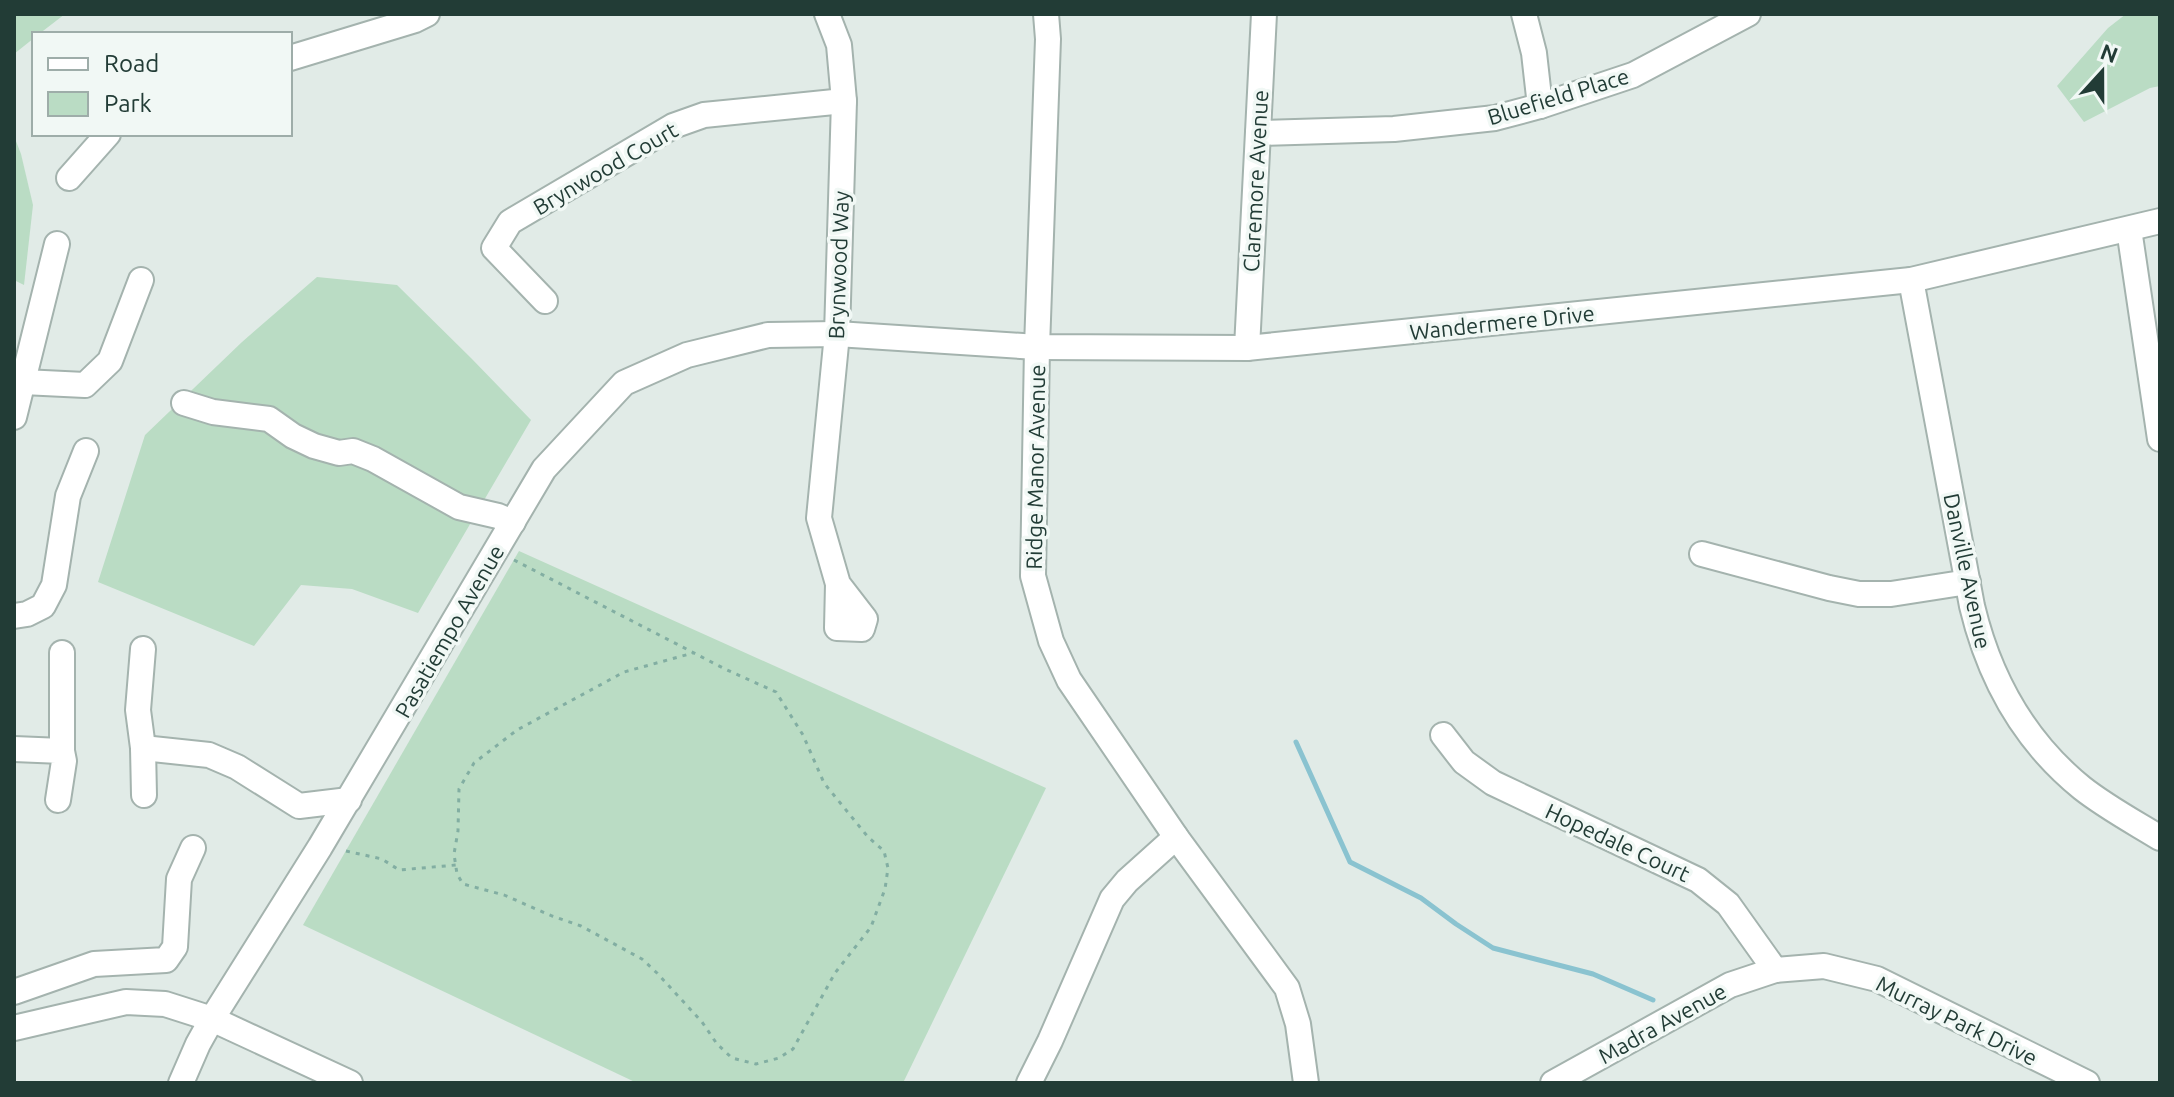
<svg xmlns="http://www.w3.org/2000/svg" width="2174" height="1097" viewBox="0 0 2174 1097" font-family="Ubuntu,sans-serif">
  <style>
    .green { fill: #badcc4 }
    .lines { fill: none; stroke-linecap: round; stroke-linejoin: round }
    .stream { stroke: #8ac3d0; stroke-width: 5 }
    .minor-casing { stroke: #a4b3ae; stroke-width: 28 }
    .path { stroke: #82aea2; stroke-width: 3; stroke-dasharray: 4 6; stroke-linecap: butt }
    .minor { stroke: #fff; stroke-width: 24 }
    .labels { text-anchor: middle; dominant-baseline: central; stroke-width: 7; stroke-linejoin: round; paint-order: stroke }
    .street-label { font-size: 22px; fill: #223c36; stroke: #f1f8f5 }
  </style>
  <rect width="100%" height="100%" fill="#e1ebe7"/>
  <g class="green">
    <path d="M14 14H65L39 34H34V38L14 54Z"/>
    <path d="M2126 14H2160V86L2150 88 2084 122 2057 86 2108 28Z"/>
    <path d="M14 136 21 154 33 205 24 285 14 280Z"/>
    <path d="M317 277 397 285 471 358 531 420 418 613 352 589 301 585 254 646 98 582 145 435 242 342Z"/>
    <path d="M519 551 1046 788 903 1083H637L303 925Z"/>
  </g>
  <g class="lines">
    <path class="stream" d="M1296 742 1350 862 1421 898 1456 924 1493 948 1593 974 1653 1000"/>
    <defs>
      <g id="minor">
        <path d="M827 14 839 45 844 101 837 334 819 518 838 584 837 628 862 629 865 619 838 584"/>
        <path d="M1046 14 1048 39 1037 347 1033 576 1051 641 1069 680 1176 837 1287 988 1298 1024 1306 1083"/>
        <path d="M1524 14 1534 53 1540 106"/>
        <path d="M290 58 415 20 427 14"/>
        <path d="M1258 133 1394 129 1495 118 1540 106 1633 75 1748 14"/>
        <path d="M69 178 108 134"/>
        <path d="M2129 229 2160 439"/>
        <path d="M1911 280 1972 606C1989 677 2024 741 2082 788 2106 807 2134 822 2160 838"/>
        <path d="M545 301 494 248 510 222 673 126 704 115 844 101"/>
        <path d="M1247 348 1264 14"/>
        <path d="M23 382 85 385 110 361 141 280"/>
        <path d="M184 403 213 412 269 419 293 436 314 446 339 453 353 451 373 459 459 507 498 516 513 522"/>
        <path d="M14 417 57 244"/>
        <path d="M1702 554 1829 588 1859 594H1891L1968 582"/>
        <path d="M14 616 27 614 43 606 54 585 68 496 86 451"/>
        <path d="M143 649 138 710 143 748 144 795"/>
        <path d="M62 653V751"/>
        <path d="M1443 735 1464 762 1493 783 1698 880 1728 904 1775 970"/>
        <path d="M143 748 209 755 237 767 299 806 349 800"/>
        <path d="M14 749 62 751 64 761 58 800"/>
        <path d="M14 992 94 964 166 960 175 947 179 879 193 848"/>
        <path d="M14 1028 126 1002 165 1004 212 1019 350 1083"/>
        <path d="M181 1083 198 1044 212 1019 320 847 544 469 624 383 687 355 768 335 837 334 1037 347 1247 348 1911 280 2160 221"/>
        <path d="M1029 1083 1050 1041 1112 899 1127 881 1176 837"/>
        <path d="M1553 1083 1730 985 1775 970 1824 966 1877 979 2087 1083"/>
      </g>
    </defs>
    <use href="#minor" class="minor-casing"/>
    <g class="path">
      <path d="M514 560 725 669 776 692 803 735 824 783 868 837 884 851 888 868 885 889 871 927 835 973 793 1049 779 1058 756 1064 732 1058 717 1044 702 1022 657 973 642 959 581 926 552 916 504 895 463 884 457 874 454 854 458 831 459 789 474 763 517 730 624 672 693 653"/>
      <path d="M346 851 382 859 399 870 456 865"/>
    </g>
    <use href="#minor" class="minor"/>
  </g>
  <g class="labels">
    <g class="street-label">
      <text transform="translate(1558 96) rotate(-17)">Bluefield Place</text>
      <text transform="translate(605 168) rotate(-30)">Brynwood Court</text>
      <text transform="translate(1255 181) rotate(-87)">Claremore Avenue</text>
      <text transform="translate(838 265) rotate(-88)">Brynwood Way</text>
      <text transform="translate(1502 322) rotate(-6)">Wandermere Drive</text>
      <text transform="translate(1035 467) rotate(-89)">Ridge Manor Avenue</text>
      <text transform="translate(1968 571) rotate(78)">Danville Avenue</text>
      <text transform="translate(449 631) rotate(-60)">Pasatiempo Avenue</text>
      <text transform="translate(1618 842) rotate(25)">Hopedale Court</text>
      <text transform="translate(1957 1020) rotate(26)">Murray Park Drive</text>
      <text transform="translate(1662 1023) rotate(-29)">Madra Avenue</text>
    </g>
  </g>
  <rect width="2174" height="1097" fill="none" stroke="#223c36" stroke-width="32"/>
  <rect x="32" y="32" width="260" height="104" fill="#f1f8f5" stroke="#9eada9" stroke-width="2"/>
  <rect x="48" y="58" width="40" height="12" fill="#ffffff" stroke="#9eada9" stroke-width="2"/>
  <text x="104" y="72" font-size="24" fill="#223c36">Road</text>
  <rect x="48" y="92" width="40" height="24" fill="#badcc4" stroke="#9eada9" stroke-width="2"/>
  <text x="104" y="112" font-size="24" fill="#223c36">Park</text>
  <g transform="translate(2102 72) rotate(21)" stroke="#f1f8f5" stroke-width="6" paint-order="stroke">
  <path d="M0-6L14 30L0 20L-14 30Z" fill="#223c36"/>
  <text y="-12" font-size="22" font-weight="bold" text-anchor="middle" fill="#223c36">N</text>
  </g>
</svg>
